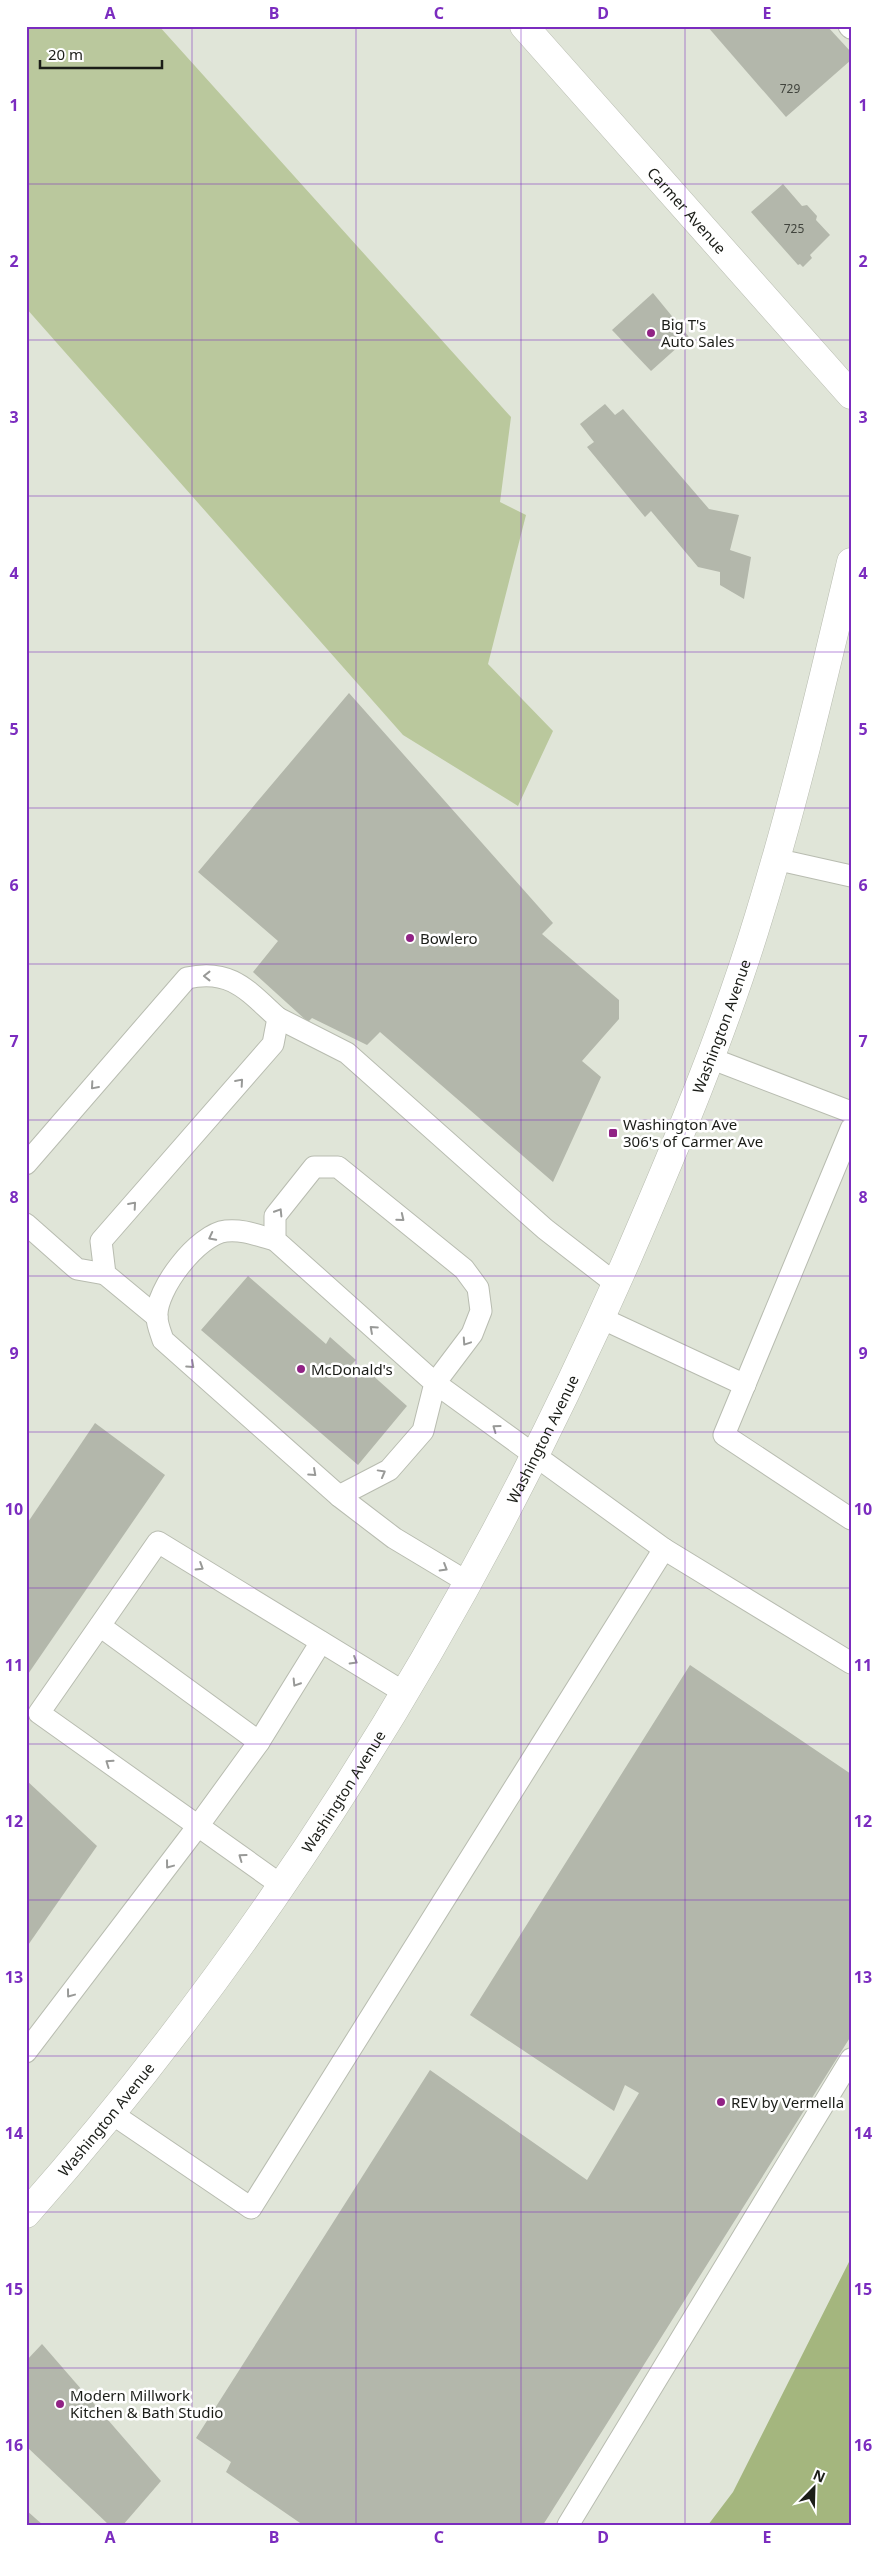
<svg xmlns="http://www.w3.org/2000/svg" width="877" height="2551" viewBox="0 0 877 2551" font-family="'Noto Sans',sans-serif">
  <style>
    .green { fill: #bac89d }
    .forest { fill: #a4b67e }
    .building { fill: #b3b7ab }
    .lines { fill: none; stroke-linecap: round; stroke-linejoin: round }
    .lane-casing { stroke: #b8bcb0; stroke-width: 23 }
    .street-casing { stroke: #b8bcb0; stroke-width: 29 }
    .secondary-casing { stroke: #b8bcb0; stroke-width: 29 }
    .lane { stroke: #fff; stroke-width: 21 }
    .street { stroke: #fff; stroke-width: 28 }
    .secondary { stroke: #fff; stroke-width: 28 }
    .oneway { stroke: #989997 }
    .grid { fill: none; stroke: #7b2cbf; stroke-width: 1; stroke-opacity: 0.55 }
    .poi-dot { fill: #912385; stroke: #fff; stroke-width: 2 }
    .labels { text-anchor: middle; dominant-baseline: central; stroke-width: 5; stroke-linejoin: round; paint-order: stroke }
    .number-label { font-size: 12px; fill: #41443d }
    .street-label { font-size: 15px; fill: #1b1d18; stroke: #fff }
    .poi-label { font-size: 15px; fill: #1b1d18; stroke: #fff; text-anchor: start }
    .neatline { fill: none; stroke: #7b2cbf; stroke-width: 2 }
    .grid-label { font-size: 16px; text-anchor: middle; font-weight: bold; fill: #7b2cbf }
  </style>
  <rect width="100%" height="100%" fill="#e0e5d8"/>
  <path class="green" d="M26 26H159L511 417 500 502 526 515 488 664 553 731 518 806 403 735 26 308Z"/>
  <path class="forest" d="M851 2258V2525H708L733 2492Z"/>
  <g class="building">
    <path d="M707 26H827L851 52V60L786 117Z"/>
    <path d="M783 184 802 206 807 205 817 216 816 220 830 235 810 255 812 258 803 267 800 264 798 265 751 212Z"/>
    <path d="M653 293 689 337 651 371 612 330Z"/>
    <path d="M605 404 615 415 623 409 709 509 739 515 730 550 751 557 744 599 720 585V572L698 567 651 511 645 517 587 447 594 442 580 424Z"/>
    <path d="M349 693 553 923 542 934 619 1000V1019L582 1061 601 1077 553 1182 380 1032 367 1045 312 1018 308 1022 253 972 278 941 198 872Z"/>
    <path d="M248 1276 326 1344 330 1337 356 1360 351 1365 366 1378 370 1373 407 1406 358 1465 201 1330Z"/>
    <path d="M95 1423 165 1475 26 1677V1525Z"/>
    <path d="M690 1665 851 1774V2036L543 2525H303L226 2472 231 2462 196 2438 430 2070 587 2180 639 2093 625 2085 614 2111 470 2015Z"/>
    <path d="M26 1780 97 1846 26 1948Z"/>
    <path d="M42 2344 161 2481 123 2525H109L26 2446V2361Z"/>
    <path d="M26 2510 43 2525H26Z"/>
  </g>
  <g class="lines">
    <defs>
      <g id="lane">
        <path d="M849 26 851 28"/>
        <path d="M775 859 851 876"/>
        <path d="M278 1018 347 1053 545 1229 616 1284"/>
        <path d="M710 1058 851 1112"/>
        <path d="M851 1129 724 1435 851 1519"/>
        <path d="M26 1164 187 978C231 968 248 991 278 1018L273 1044 101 1241 105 1274 157 1317"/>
        <path d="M26 1224 77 1269 105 1274"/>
        <path d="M275 1240C259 1236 243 1229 226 1231 198 1234 155 1290 157 1317 157 1325 161 1333 163 1340L339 1496 394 1538 469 1583"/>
        <path d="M601 1318 745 1385"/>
        <path d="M339 1496 389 1470 423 1431 435 1383 472 1334 481 1311 478 1288 464 1269 338 1167H314L275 1216V1240L435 1383 664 1549 851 1663"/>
        <path d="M259 1742 321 1642"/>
        <path d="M281 1885 39 1713 158 1542 405 1693"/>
        <path d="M26 2052 198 1826 259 1742 100 1626"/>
        <path d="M111 2113 251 2208 664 1549"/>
        <path d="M568 2525 851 2059"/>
      </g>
      <g id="street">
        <path id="s1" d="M524 26 851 395"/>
      </g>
      <g id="secondary">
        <path id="s2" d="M26 2214C277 1930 476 1604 628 1257 676 1146 724 1032 759 916 795 799 823 680 851 562"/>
      </g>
    </defs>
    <use href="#lane" class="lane-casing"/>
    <use href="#street" class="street-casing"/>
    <use href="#secondary" class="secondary-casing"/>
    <use href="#lane" class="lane"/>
    <use href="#street" class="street"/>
    <use href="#secondary" class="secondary"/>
  </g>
  <defs><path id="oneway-chevron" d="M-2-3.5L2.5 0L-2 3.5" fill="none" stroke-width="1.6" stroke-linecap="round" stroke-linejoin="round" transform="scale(1.25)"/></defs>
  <g class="oneway">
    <use href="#oneway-chevron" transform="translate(207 976) rotate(-180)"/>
    <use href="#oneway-chevron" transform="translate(240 1082) rotate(-49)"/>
    <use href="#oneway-chevron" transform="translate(94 1086) rotate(131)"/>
    <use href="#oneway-chevron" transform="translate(133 1205) rotate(-49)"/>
    <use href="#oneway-chevron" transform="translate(279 1212) rotate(-58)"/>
    <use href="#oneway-chevron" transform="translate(401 1218) rotate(39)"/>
    <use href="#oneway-chevron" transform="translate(212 1237) rotate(153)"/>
    <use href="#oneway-chevron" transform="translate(373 1329) rotate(-138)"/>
    <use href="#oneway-chevron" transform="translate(466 1342) rotate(124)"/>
    <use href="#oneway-chevron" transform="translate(191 1365) rotate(42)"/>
    <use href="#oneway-chevron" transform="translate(496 1428) rotate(-144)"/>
    <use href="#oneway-chevron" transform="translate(313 1473) rotate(42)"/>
    <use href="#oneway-chevron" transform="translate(382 1473) rotate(-29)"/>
    <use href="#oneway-chevron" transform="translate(200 1567) rotate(32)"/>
    <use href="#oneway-chevron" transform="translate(444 1568) rotate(31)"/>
    <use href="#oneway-chevron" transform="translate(354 1661) rotate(31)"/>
    <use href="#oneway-chevron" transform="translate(296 1683) rotate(122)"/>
    <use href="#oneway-chevron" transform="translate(109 1763) rotate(-145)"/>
    <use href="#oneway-chevron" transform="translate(242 1857) rotate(-144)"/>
    <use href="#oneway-chevron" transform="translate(169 1865) rotate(127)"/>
    <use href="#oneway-chevron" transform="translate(70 1994) rotate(127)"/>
  </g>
  <path class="grid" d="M192 26V2525M356 26V2525M521 26V2525M685 26V2525M26 184H851M26 340H851M26 496H851M26 652H851M26 808H851M26 964H851M26 1120H851M26 1276H851M26 1432H851M26 1588H851M26 1744H851M26 1900H851M26 2056H851M26 2212H851M26 2368H851"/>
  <g class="poi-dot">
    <circle cx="651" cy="333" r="5"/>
    <circle cx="410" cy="938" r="5"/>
    <rect x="608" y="1128" width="10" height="10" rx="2.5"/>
    <circle cx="301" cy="1369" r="5"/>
    <circle cx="721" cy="2102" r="5"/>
    <circle cx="60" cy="2404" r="5"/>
  </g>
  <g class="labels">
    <g class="number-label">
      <text x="790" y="88">729</text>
      <text x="794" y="228">725</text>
    </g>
    <g class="street-label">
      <text stroke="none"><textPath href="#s1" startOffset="246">Carmer Avenue</textPath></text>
      <text stroke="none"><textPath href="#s2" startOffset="1384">Washington Avenue</textPath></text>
      <text stroke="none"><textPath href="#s2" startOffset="934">Washington Avenue</textPath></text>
      <text stroke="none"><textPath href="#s2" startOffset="529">Washington Avenue</textPath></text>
      <text stroke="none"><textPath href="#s2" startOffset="124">Washington Avenue</textPath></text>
    </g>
    <g class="poi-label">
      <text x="661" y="324">Big T's<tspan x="661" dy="17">Auto Sales</tspan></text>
      <text x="420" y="938">Bowlero</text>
      <text x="623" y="1124">Washington Ave<tspan x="623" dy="17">306's of Carmer Ave</tspan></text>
      <text x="311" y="1369">McDonald's</text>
      <text x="731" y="2102">REV by Vermella</text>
      <text x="70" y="2395">Modern Millwork<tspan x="70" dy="17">Kitchen &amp; Bath Studio</tspan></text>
    </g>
  </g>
  <rect width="877" height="2551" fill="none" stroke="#ffffff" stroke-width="55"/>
  <g transform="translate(814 2488) rotate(23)" stroke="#ffffff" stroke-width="4" paint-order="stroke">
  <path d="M0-4L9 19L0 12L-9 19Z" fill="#1b1d18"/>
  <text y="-8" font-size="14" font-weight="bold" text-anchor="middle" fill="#1b1d18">N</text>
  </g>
  <path d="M40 60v8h122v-8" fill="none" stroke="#1b1d18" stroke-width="2.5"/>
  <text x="48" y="60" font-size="15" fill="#1b1d18" stroke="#ffffff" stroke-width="4" paint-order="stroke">20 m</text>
  <rect x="28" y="28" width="822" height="2496" class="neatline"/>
  <g class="grid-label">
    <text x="110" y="19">A</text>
    <text x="274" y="19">B</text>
    <text x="439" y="19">C</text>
    <text x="603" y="19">D</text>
    <text x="767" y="19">E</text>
    <text x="14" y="111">1</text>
    <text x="863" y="111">1</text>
    <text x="14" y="267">2</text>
    <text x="863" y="267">2</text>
    <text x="14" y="423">3</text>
    <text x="863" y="423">3</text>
    <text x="14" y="579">4</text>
    <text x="863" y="579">4</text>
    <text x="14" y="735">5</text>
    <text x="863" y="735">5</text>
    <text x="14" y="891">6</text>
    <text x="863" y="891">6</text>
    <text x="14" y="1047">7</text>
    <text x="863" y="1047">7</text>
    <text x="14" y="1203">8</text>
    <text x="863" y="1203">8</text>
    <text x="14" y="1359">9</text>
    <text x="863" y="1359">9</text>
    <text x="14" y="1515">10</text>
    <text x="863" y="1515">10</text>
    <text x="14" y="1671">11</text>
    <text x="863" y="1671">11</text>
    <text x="14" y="1827">12</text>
    <text x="863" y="1827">12</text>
    <text x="14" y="1983">13</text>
    <text x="863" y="1983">13</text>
    <text x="14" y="2139">14</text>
    <text x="863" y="2139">14</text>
    <text x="14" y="2295">15</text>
    <text x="863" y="2295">15</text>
    <text x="14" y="2451">16</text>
    <text x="863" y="2451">16</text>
    <text x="110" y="2543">A</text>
    <text x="274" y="2543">B</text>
    <text x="439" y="2543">C</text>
    <text x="603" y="2543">D</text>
    <text x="767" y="2543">E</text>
  </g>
</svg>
